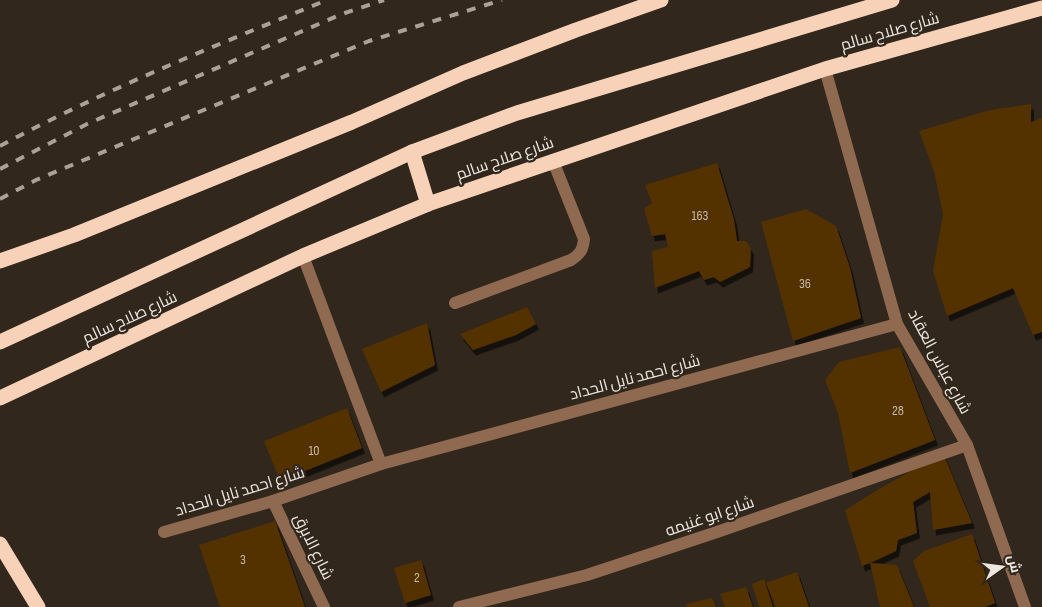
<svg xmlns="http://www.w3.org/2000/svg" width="1042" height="607" viewBox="0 0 1042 607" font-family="'Sofia Sans Condensed',Cairo,sans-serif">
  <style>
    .building { fill: #533204; filter: url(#shadow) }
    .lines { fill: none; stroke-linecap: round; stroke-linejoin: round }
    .minor { stroke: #8f6a50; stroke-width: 12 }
    .highway { stroke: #f7d2b9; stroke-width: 15 }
    .rail { stroke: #aaa299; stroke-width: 4; stroke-dasharray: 9 9; stroke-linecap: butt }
    .labels { text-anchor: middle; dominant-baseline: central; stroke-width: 4.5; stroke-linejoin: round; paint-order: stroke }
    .number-label { font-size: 14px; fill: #c8baaa }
    .street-label { font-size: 16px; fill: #efe8e1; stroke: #31271c }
  </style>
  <defs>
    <filter id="shadow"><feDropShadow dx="3" dy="5.5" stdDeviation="0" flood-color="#0009"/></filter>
  </defs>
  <rect width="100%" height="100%" fill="#31271c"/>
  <g class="building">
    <path d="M1031 104V122L1042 118V332L1033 335 1013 288 947 316 933 271 943 214 934 171 919 131 990 110Z"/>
    <path d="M717 163 734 220 737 241H746L751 249 750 267 720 282 714 277 704 280 699 271 655 288 652 251 668 247 665 234 652 236 644 209 652 203 645 185Z"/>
    <path d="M806 209 836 226 850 268 861 318 793 341 761 222Z"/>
    <path d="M527 307 536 324 516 335 473 350 460 334Z"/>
    <path d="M427 323 435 365 381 392 362 349Z"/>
    <path d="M900 347 935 440 850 473 838 413 825 380 839 362Z"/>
    <path d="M347 408 362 448 280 481 264 441Z"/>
    <path d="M943 453 972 523 933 530 930 492 913 502 917 533 898 540 896 551 870 563 897 565 914 607H880L870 563 862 566 845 510 879 489Z"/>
    <path d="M275 521 305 607H220L199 545Z"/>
    <path d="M972 534 995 603 985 607H930L913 561 924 551Z"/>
    <path d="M421 560 431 595 405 603 394 568Z"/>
    <path d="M797 572 809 607H776L766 583Z"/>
    <path d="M764 579 773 607H759L752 584Z"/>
    <path d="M746 587 753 607H725L720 594Z"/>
    <path d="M712 598 716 607H687L686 604Z"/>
  </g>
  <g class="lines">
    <g class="minor">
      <path d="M825 69 897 324 967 445 1025 607"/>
      <path d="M303 256 381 464"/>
      <path d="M455 303 571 260C580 254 583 250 584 239L553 161"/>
      <path d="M273 501 324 607"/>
      <path d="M164 532 273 501 381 464 897 324"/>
      <path d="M459 607 587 575 717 532 967 445"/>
    </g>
    <g class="highway">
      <path d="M412 152 428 204"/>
      <path d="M0 261 74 235 352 122 463 73 576 30 661 0"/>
      <path d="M0 342 412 152 517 113 892 0"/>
      <path d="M0 398 303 256 428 204 825 69 1042 8"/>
      <path d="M0 544 38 607"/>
    </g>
    <g class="rail">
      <path d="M0 146C106 89 217 45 327 0"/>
      <path d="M0 169 87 124 342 14 384 0"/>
      <path d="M0 199 36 180 369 41 502 0"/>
    </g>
  </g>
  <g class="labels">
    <g class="number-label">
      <text x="700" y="215">163</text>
      <text x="805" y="283">36</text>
      <text x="898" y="410">28</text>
      <text x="314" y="450">10</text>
      <text x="243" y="559">3</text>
      <text x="417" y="577">2</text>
    </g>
    <g class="street-label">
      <text transform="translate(890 32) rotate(-16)">شارع صلاح سالم</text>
      <text transform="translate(505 159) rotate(-19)">شارع صلاح سالم</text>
      <text transform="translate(130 318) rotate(-25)">شارع صلاح سالم</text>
      <text transform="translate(939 362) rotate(62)">شارع عباس العقاد</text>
      <text transform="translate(635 378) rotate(-15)">شارع احمد نايل الحداد</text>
      <text transform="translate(240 492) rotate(-17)">شارع احمد نايل الحداد</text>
      <text transform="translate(710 517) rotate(-19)">شارع ابو غنيمه</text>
      <text transform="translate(313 547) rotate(64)">شارع الابرق</text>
    </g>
  </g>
  <g transform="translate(1002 567) rotate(76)" stroke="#31271c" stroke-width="4" paint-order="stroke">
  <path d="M0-4L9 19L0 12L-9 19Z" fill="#efe8e1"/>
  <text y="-8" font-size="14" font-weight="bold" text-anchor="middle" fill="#efe8e1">ش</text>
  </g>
</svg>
